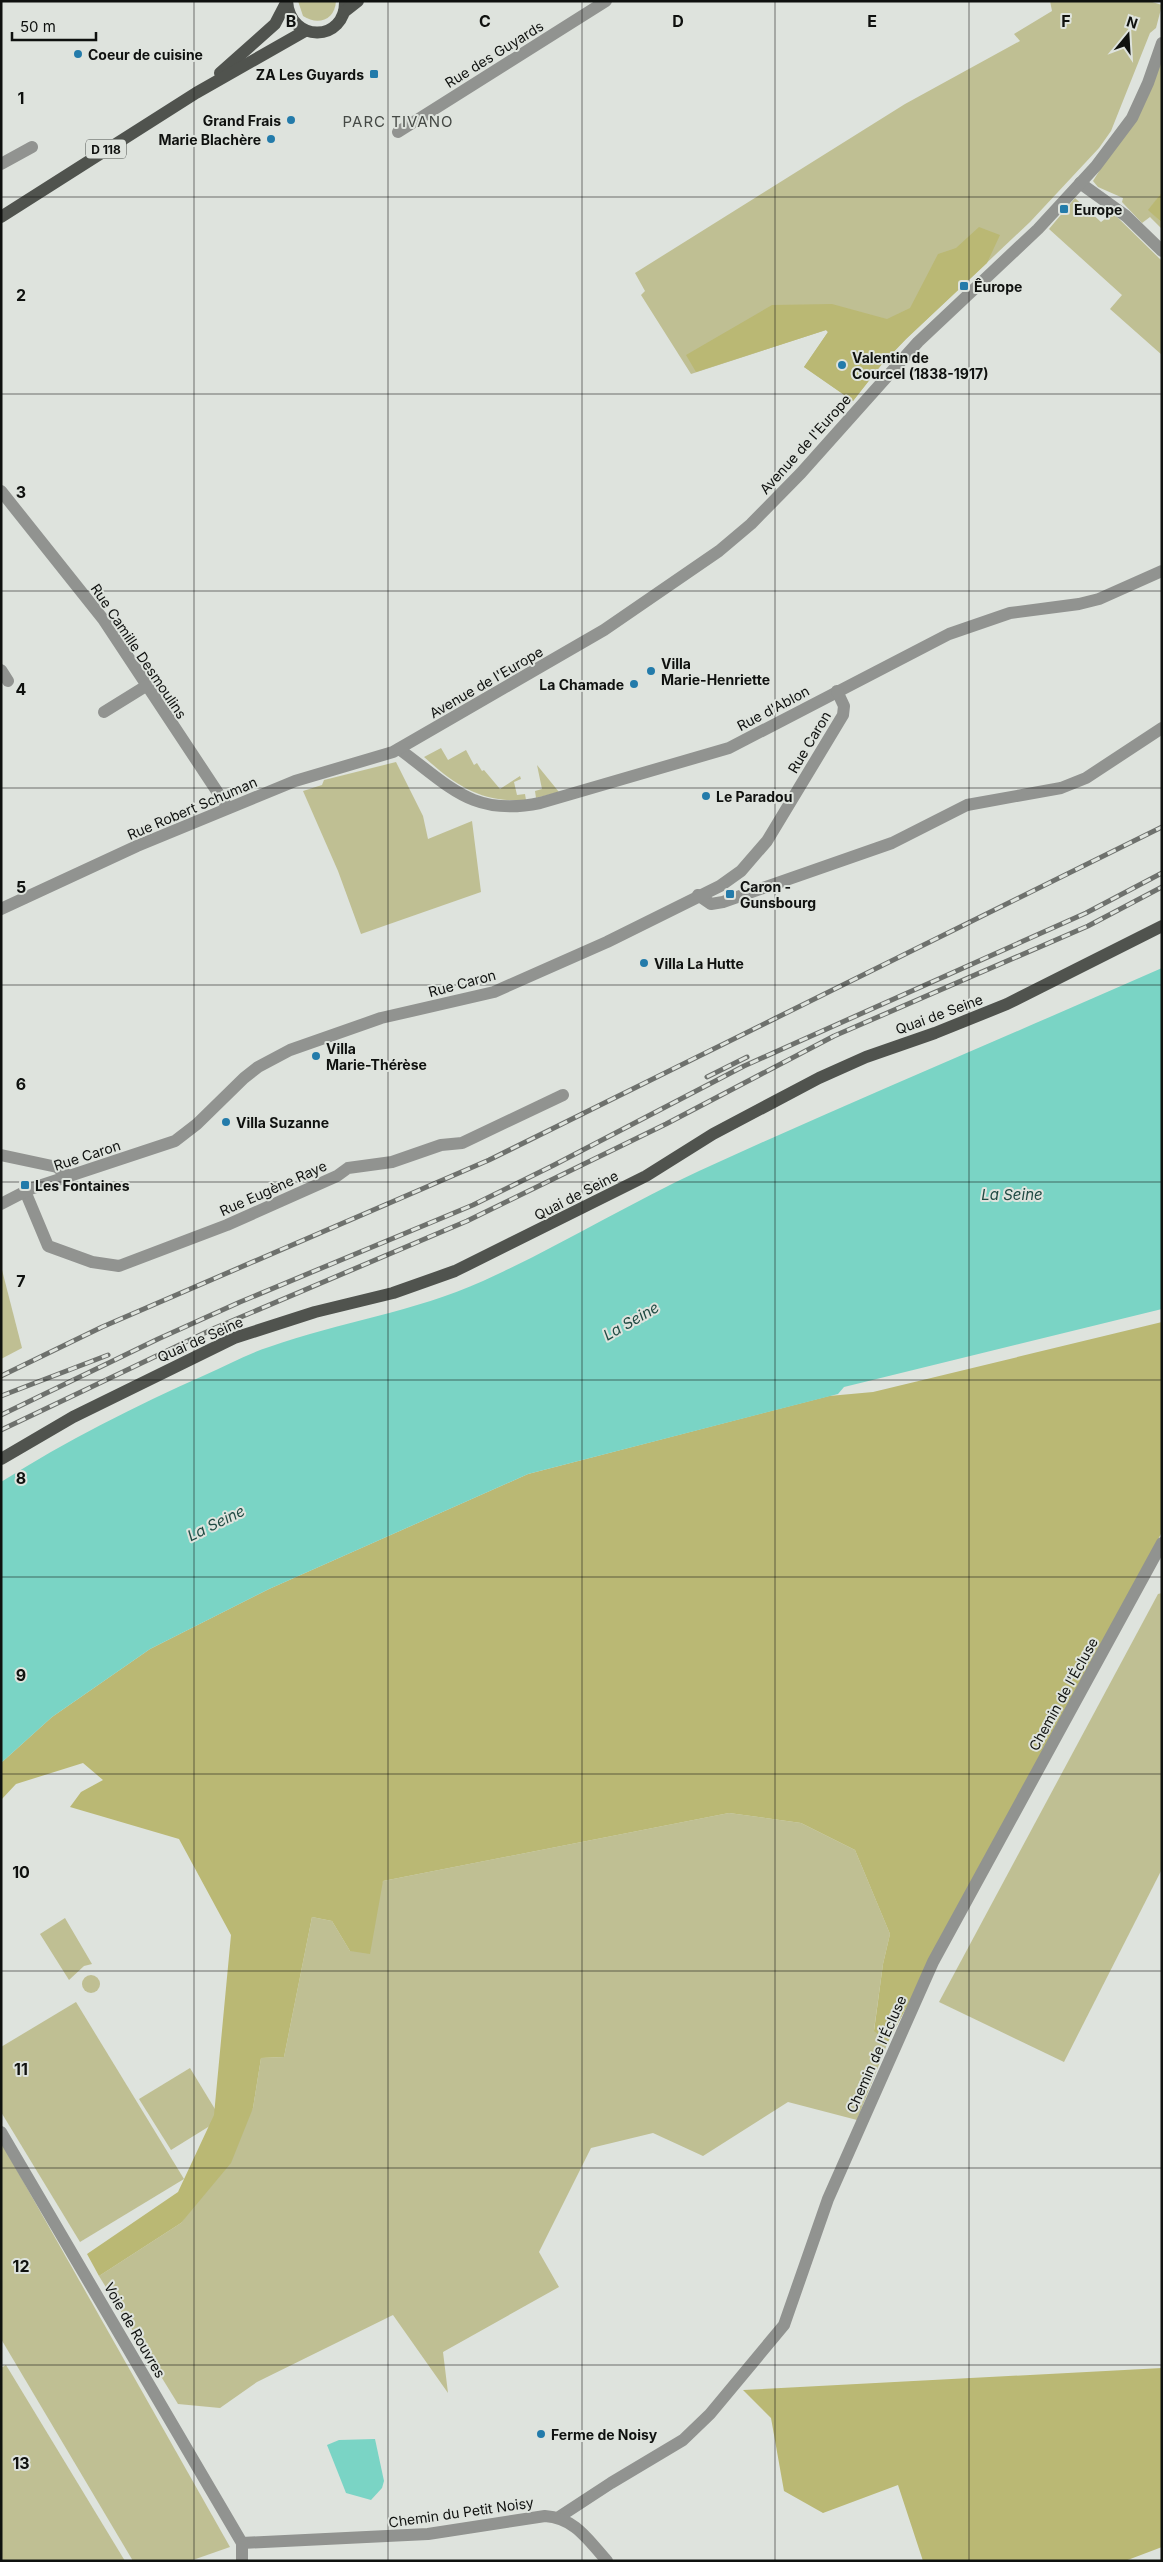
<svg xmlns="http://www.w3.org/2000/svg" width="1163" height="2562" viewBox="0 0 1163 2562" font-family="Inter,sans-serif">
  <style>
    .green { fill: #bfbf93 }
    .forest { fill: #bab874 }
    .water { fill: #7ad4c5 }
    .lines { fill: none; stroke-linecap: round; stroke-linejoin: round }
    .minor { stroke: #919390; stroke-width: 12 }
    .major { stroke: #50534e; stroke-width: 12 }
    .rail-casing { stroke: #6e716d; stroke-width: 5 }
    .rail { stroke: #dee3dd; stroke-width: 3; stroke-dasharray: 9; stroke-linecap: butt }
    .grid { fill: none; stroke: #0f110f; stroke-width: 1; stroke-opacity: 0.55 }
    .poi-dot { fill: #237baa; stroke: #dee3dd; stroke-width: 2 }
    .labels { text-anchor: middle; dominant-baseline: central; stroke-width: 4; stroke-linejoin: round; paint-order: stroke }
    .shield { fill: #dee3dd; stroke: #4d504d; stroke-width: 1 }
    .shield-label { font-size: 12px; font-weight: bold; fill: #0f110f }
    .poi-label { font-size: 14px; font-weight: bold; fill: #0f110f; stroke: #dee3dd; text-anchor: start }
    .street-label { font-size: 14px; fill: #0f110f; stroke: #dee3dd }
    .neighbourhood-label { font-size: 15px; letter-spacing: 1px; fill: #454945; stroke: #dee3dd }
    .water-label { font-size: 15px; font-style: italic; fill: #214b44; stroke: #dee3dd }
    .grid-label { font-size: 16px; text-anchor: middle; font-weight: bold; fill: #0f110f; stroke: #dee3dd; stroke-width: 4; stroke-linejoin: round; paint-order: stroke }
  </style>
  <rect width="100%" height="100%" fill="#dee3dd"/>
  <g class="green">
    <path d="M298 1H336C335 20 318 26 303 16Z"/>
    <path d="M1050 1H1149L1162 5 1156 28 1150 33 1111 131 1099 148 1030 222 906 339 882 364 853 401 804 367 828 332 826 330 691 374 641 295 645 291 635 273 905 104 1020 41 1014 34 1052 11Z"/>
    <path d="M1162 54V192L1149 210 1162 223V229L1150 217 1142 223 1122 202 1123 198 1098 187 1093 181 1142 103Z"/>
    <path d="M1075 198 1101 222 1113 213 1162 261V355L1110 309 1122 295 1049 229Z"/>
    <path d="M441 748 448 760 466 750 474 765 477 763 482 771 484 770 500 789 520 776 521 779 514 782 517 795 525 794 526 800C482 803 456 786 424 757Z"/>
    <path d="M396 762 423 816 428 839 472 821 481 892 361 934 338 871 303 791 322 785 324 780Z"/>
    <path d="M537 765 559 792 536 798 535 791 542 789Z"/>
    <path d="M1 1266 22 1348 1 1359Z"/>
    <path d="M1162 1593V1869L1064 2062 939 2002 1158 1594Z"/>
    <path d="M729 1813 801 1823 855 1850 890 1934 883 1964 874 2030 888 2042 857 2120 788 2102 703 2156 653 2133 591 2148 539 2252 559 2287 443 2352 448 2393 393 2315 257 2382 220 2408 178 2404 99 2276 181 2223 253 2108 261 2058 284 2057 312 1917 332 1921 350 1951 383 1881Z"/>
    <path d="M65 1918 92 1964 84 1966 69 1980 40 1934Z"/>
    <circle cx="91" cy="1984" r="9"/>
    <path d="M76 2002 184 2179 80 2242 1 2112V2047Z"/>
    <path d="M190 2068 221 2119 171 2150 139 2099Z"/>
    <path d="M1 2142 230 2547 190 2561H133L1 2339Z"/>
    <path d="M6 2365 125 2561H1V2368Z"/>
  </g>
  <g class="forest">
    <path d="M1162 192V223L1148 210Z"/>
    <path d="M979 227 1000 235 987 263 906 339 882 364 853 401 804 367 828 332 826 330 696 372 686 355 772 305 832 304 887 319 910 308 938 254 956 248Z"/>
    <path d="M1162 1322V1532L888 2042 874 2031 883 1964 890 1934 855 1850 801 1823 729 1813 383 1881 370 1954 350 1951 332 1921 312 1917 284 2057 261 2058 253 2108 231 2163 181 2223 99 2276 87 2254 178 2192 214 2115 231 1935 179 1839 70 1807 81 1792 103 1780 83 1763 16 1784 1 1800V1763L52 1717 150 1649 269 1589 528 1474 829 1396 873 1392Z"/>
    <path d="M1162 2368V2547L1125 2561H923L898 2485 823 2513 784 2491 771 2418 743 2390Z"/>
  </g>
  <g class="water">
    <path d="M1162 968V1309L844 1387 838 1394 528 1474 269 1589 150 1649 52 1717 1 1763V1482C66 1441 135 1406 205 1375 226 1366 247 1354 269 1347 340 1322 414 1312 483 1281 556 1248 626 1205 699 1171 852 1101 1008 1036 1162 968Z"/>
    <path d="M375 2439 384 2481 382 2488 371 2500 346 2493 327 2445 339 2440Z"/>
  </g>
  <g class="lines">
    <g class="minor">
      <path d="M398 132 606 1"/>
      <path d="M1 164 32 147"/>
      <path d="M1080 183 1126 216 1162 251"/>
      <path d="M1 491 103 619 228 808"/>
      <path d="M1 670 8 681"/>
      <path d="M104 712 146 686"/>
      <path d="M399 749C450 786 472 817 540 803L729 748 949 634 1010 613 1079 604 1099 599 1162 571"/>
      <path d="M698 895 711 904 723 902 892 843 967 805 1061 788 1086 778 1162 728"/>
      <path d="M1 909 137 846 295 781 393 752 604 630 719 551 751 524 801 473 918 342 1038 229 1096 166 1132 118 1148 83 1162 43"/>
      <path d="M1 1155 57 1167 68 1176"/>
      <path d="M25 1191 48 1246 92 1262 119 1266 227 1225 337 1176 348 1168 392 1162 441 1145 462 1143 563 1095"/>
      <path d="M1 1204 30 1189 175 1141 197 1124 244 1078 258 1067 290 1050 381 1018 494 992 607 942 720 886 741 871 767 841 843 715 844 706 837 691"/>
      <path d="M1 2132 242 2543"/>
      <path d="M559 2517 611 2483 683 2440 710 2414 784 2325 828 2199 933 1962 1162 1543"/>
      <path d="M242 2543 428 2534 545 2516C575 2518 588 2540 607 2561"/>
      <path d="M242 2543V2561"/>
    </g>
    <g class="major">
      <path d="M287 1C290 44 346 42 345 1"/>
      <path d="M344 12 358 1"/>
      <path d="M220 73 275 24 287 1"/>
      <path d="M1 217 196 93 305 31"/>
      <path d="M1 1459 73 1417 234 1338 315 1312 393 1293 455 1271 646 1176 713 1134 819 1078 866 1057 935 1033 1007 1004 1162 926"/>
    </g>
    <defs>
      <g id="rail">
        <path d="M707 1077 747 1057"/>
        <path d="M1 1376 102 1327 489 1160 1162 827"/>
        <path d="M1 1396 108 1355"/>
        <path d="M1 1415 158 1339 240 1302 473 1205 554 1165 744 1066 1086 913 1162 873"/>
        <path d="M1 1430 215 1328 467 1221 666 1124 834 1036 1088 926 1162 887"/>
      </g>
    </defs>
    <use href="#rail" class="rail-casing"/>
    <use href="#rail" class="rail"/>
  </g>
  <path class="grid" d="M194 1V2561M388 1V2561M582 1V2561M775 1V2561M969 1V2561M1 197H1162M1 394H1162M1 591H1162M1 788H1162M1 985H1162M1 1182H1162M1 1380H1162M1 1577H1162M1 1774H1162M1 1971H1162M1 2168H1162M1 2365H1162"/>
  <g class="poi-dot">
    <circle cx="78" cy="54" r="5"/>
    <rect x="369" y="69" width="10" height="10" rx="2.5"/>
    <circle cx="291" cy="120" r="5"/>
    <circle cx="271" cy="139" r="5"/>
    <rect x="1059" y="204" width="10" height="10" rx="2.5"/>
    <rect x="959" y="281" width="10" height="10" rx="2.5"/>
    <circle cx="842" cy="365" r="5"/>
    <circle cx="651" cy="671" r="5"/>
    <circle cx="634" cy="684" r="5"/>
    <circle cx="706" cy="796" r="5"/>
    <rect x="725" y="889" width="10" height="10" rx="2.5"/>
    <circle cx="644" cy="963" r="5"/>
    <circle cx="316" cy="1056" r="5"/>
    <circle cx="226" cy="1122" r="5"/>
    <rect x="20" y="1180" width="10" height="10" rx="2.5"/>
    <circle cx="541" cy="2434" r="5"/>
  </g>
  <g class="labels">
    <rect class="shield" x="86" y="139.5" width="40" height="19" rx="4"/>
    <g class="shield-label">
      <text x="106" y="149">D 118</text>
    </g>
    <g class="poi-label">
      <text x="88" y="54">Coeur de cuisine</text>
      <text x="364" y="74" text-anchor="end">ZA Les Guyards</text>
      <text x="281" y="120" text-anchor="end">Grand Frais</text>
      <text x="261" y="139" text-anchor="end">Marie Blachère</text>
      <text x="1074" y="209">Europe</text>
      <text x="974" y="286">Êurope</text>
      <text x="852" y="357">Valentin de<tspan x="852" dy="16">Courcel (1838-1917)</tspan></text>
      <text x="661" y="663">Villa<tspan x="661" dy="16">Marie-Henriette</tspan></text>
      <text x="624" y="684" text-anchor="end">La Chamade</text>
      <text x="716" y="796">Le Paradou</text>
      <text x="740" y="886">Caron -<tspan x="740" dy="16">Gunsbourg</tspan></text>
      <text x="654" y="963">Villa La Hutte</text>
      <text x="326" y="1048">Villa<tspan x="326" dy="16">Marie-Thérèse</tspan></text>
      <text x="236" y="1122">Villa Suzanne</text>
      <text x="35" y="1185">Les Fontaines</text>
      <text x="551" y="2434">Ferme de Noisy</text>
    </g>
    <g class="street-label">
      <text transform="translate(494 54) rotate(-32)">Rue des Guyards</text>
      <text transform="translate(805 444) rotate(-48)">Avenue de l'Europe</text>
      <text transform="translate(139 651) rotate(56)">Rue Camille Desmoulins</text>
      <text transform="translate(486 682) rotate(-30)">Avenue de l'Europe</text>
      <text transform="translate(773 708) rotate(-28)">Rue d'Ablon</text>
      <text transform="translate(809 742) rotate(-59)">Rue Caron</text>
      <text transform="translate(192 808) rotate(-23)">Rue Robert Schuman</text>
      <text transform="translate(462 983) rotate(-15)">Rue Caron</text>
      <text transform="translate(939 1014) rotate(-20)">Quai de Seine</text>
      <text transform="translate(87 1155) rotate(-18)">Rue Caron</text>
      <text transform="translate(273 1188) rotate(-24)">Rue Eugène Raye</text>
      <text transform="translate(576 1195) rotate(-27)">Quai de Seine</text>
      <text transform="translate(200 1339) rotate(-24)">Quai de Seine</text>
      <text transform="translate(1063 1694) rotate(-61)">Chemin de l'Écluse</text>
      <text transform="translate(876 2054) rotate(-66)">Chemin de l'Écluse</text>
      <text transform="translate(135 2330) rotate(60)">Voie de Rouvres</text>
      <text transform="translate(461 2512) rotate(-8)">Chemin du Petit Noisy</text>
    </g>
    <g class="neighbourhood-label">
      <text x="398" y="121">PARC TIVANO</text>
    </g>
    <g class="water-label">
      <text x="1012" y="1194">La Seine</text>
      <text transform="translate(631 1321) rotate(-30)">La Seine</text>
      <text transform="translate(216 1523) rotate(-26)">La Seine</text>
    </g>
  </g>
  <g class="grid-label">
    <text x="291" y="27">B</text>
    <text x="485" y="27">C</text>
    <text x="678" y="27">D</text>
    <text x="872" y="27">E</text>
    <text x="1066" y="27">F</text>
    <text x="21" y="104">1</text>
    <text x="21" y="301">2</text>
    <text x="21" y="498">3</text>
    <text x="21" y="695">4</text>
    <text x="21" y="893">5</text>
    <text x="21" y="1090">6</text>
    <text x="21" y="1287">7</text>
    <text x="21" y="1484">8</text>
    <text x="21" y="1681">9</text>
    <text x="21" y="1878">10</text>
    <text x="21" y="2075">11</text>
    <text x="21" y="2272">12</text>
    <text x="21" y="2469">13</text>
  </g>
  <rect width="1163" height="2562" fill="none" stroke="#0f110f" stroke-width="5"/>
  <g transform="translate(1128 35) rotate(18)" stroke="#dee3dd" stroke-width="4" paint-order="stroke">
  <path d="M0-4L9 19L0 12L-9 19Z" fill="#0f110f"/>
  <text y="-8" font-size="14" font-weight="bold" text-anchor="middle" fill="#0f110f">N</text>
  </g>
  <path d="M12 32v8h84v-8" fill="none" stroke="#0f110f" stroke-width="2.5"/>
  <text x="20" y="32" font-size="15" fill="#0f110f" stroke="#dee3dd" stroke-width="4" paint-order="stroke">50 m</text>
</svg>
